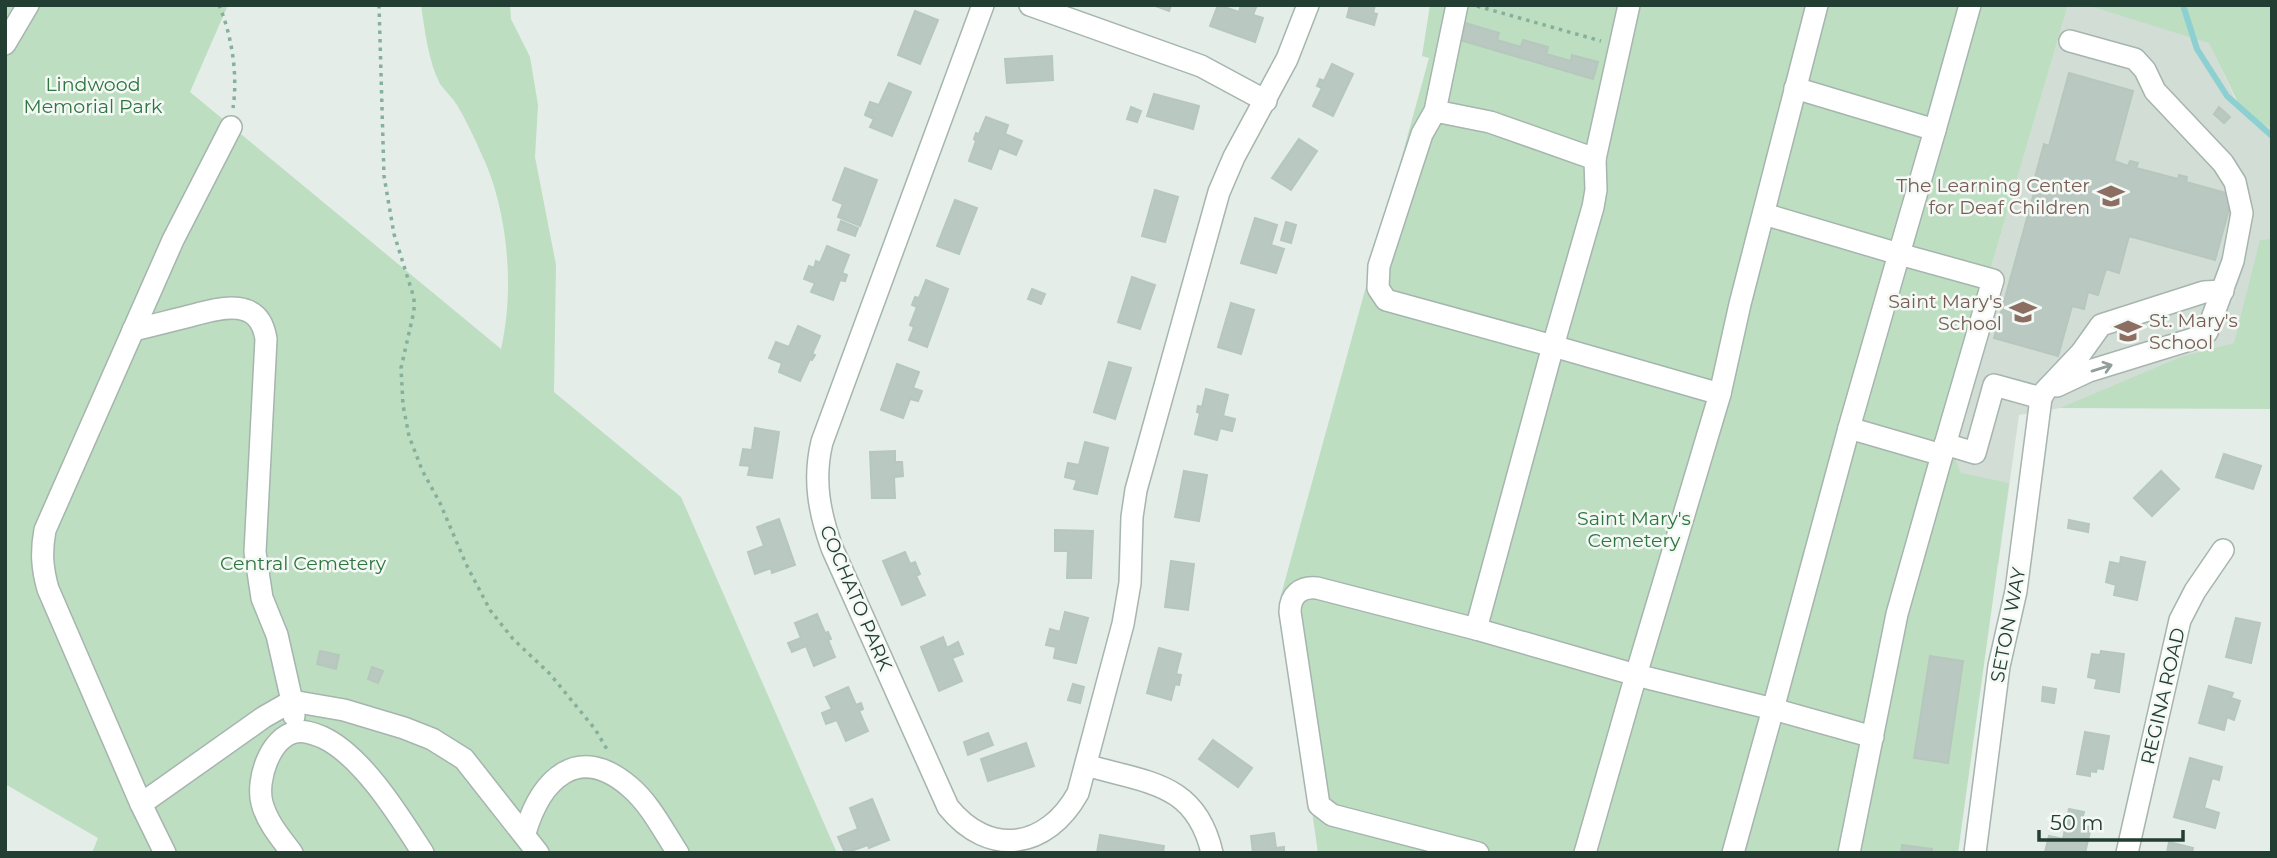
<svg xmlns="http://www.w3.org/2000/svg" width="2277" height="858" viewBox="0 0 2277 858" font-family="Montserrat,sans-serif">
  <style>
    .built { fill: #d2ddd6 }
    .green { fill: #bddec1 }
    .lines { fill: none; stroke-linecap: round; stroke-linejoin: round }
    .stream { stroke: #8dd0d1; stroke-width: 6 }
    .building { fill: #b9c8c0; stroke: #b6c7bd; stroke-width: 2 }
    .minor-casing { stroke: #a6b5ae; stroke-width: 24 }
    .path { stroke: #85b09c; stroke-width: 3.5; stroke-dasharray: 3.5 5; stroke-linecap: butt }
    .minor { stroke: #fff; stroke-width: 21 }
    .oneway { stroke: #919e99 }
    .labels { text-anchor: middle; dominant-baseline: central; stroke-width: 5; stroke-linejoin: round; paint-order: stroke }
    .park-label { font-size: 19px; fill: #2e753f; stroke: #f4f9f6 }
    .education-label { font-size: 19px; fill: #785e54; stroke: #f4f9f6; text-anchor: end }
    .street-label { font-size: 19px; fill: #233e33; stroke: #f4f9f6 }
  </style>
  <rect width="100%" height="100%" fill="#e4ede8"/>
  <path class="built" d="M2068 5H2086L2209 42 2236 101 2255 122 2272 128V387L2060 408 2019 415 1998 566 1949 454 1990 271Z"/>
  <g class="green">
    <path d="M5 5H228L190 92 501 349C515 289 508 208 481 153 474 137 466 120 457 105 452 97 445 91 440 84 428 60 425 31 421 5H510L511 19 530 57 538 105 535 157 556 265 554 392 681 497 837 853H92L98 838 5 784Z"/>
    <path d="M1430 5H2068L1990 271 1949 454 1953 455 1961 473 2009 483 1958 853H1318L1281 595 1429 58 1422 56Z"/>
    <path d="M2086 5H2272V128L2255 122 2242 111 2209 43Z"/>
    <path d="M2272 239V409L2060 408 2181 357 2234 343 2260 240Z"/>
  </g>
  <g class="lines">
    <path class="stream" d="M2183 5 2197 49 2227 96 2272 136"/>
  </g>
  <g class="building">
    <path d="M1153 5H1171L1169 11Z"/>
    <path d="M1218 5 1239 12 1241 5H1257L1253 15 1263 18 1255 42 1210 26Z"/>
    <path d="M1350 5H1375L1373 13 1377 14 1374 25 1347 17Z"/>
    <path d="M915 11 938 20 920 64 898 55Z"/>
    <path d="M1465 23 1499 33 1497 40 1521 47 1523 40 1548 47 1546 54 1571 61 1572 55 1598 62 1593 79 1460 40Z"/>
    <path d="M1052 56 1053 80 1007 83 1005 59Z"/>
    <path d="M1332 64 1353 74 1333 116 1313 106 1322 88 1317 86 1320 79 1324 81Z"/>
    <path d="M2069 73 2133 91 2114 161 2128 166 2130 161 2138 163 2136 168 2178 179 2179 175 2187 177 2186 182 2233 195 2215 260 2129 236 2119 273 2106 269 2098 295 2088 292 2084 309 2072 306 2058 356 1994 338 2034 193 2031 192 2044 144 2049 146Z"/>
    <path d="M889 83 911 92 892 136 870 127 874 119 865 115 870 102 879 105Z"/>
    <path d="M1154 94 1199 106 1193 129 1147 116Z"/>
    <path d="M1131 107 1141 111 1137 122 1127 119Z"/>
    <path d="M2219 107 2230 117 2224 123 2214 114Z"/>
    <path d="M986 117 1008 125 1005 134 1022 141 1016 155 999 148 991 169 969 161 976 141 974 139 976 133 979 134Z"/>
    <path d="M1299 139 1317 151 1291 190 1272 178Z"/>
    <path d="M845 168 877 180 860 226 838 217 843 204 833 200Z"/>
    <path d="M1155 190 1178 197 1165 242 1142 236Z"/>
    <path d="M955 200 977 208 959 254 937 246Z"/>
    <path d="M1255 218 1277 225 1271 245 1284 249 1276 273 1241 263Z"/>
    <path d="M841 221 858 228 855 236 838 230Z"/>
    <path d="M1286 222 1296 225 1291 243 1281 240Z"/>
    <path d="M827 246 849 255 842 273 847 275 845 281 840 280 833 300 811 292 815 283 804 279 809 266 814 268 816 261 820 263Z"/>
    <path d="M1132 277 1155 285 1140 329 1118 322Z"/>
    <path d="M926 280 948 289 927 347 909 340 914 327 910 325 917 307 912 305 915 297 919 298Z"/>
    <path d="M1032 289 1045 294 1041 304 1028 299Z"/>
    <path d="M1231 303 1254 310 1241 354 1218 347Z"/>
    <path d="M798 326 820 336 812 354 815 355 812 360 810 359 800 381 779 372 782 363 769 358 776 342 789 347Z"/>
    <path d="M1109 362 1131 368 1115 419 1094 412Z"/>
    <path d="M897 364 919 372 913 388 922 391 918 401 910 399 903 418 881 410Z"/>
    <path d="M1206 389 1228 395 1223 416 1235 419 1232 431 1220 428 1217 440 1195 434 1200 413 1197 412 1198 406 1202 407Z"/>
    <path d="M755 428 779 432 772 478 748 475 750 466 740 465 743 449 752 450Z"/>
    <path d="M1085 442 1108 448 1097 494 1074 489 1077 480 1065 477 1068 463 1079 465Z"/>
    <path d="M895 451V462H902L903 476 894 477 895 498H872L870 452Z"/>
    <path d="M2224 454 2261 466 2253 489 2216 477Z"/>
    <path d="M1184 471 1207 475 1199 521 1175 517Z"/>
    <path d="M2161 471 2179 489 2152 516 2134 498Z"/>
    <path d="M779 519 795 565 772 573 771 568 755 574 748 552 764 546 757 527Z"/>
    <path d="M2069 520 2089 524 2088 532 2068 528Z"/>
    <path d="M1055 530 1093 531 1091 578H1067L1068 551H1055Z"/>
    <path d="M905 552 910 564 915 562 920 574 916 576 925 595 902 605 883 561Z"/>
    <path d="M2121 557 2145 562 2137 600 2114 595 2116 585 2106 582 2110 562 2120 564Z"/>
    <path d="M1171 561 1194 564 1188 610 1165 607Z"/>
    <path d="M1065 612 1088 618 1076 663 1054 658 1056 647 1046 645 1050 629 1060 632Z"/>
    <path d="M817 614 825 633 828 632 831 639 828 640 835 657 814 666 806 646 792 652 788 643 801 638 795 623Z"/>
    <path d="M2236 618 2260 623 2251 663 2226 657Z"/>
    <path d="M943 637 947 648 958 642 963 654 952 658 962 681 939 691 921 647Z"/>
    <path d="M1159 648 1181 654 1176 674 1181 675 1179 685 1175 684 1171 700 1147 693Z"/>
    <path d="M320 651 339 655 336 669 317 664Z"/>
    <path d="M2101 651 2124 654 2119 692 2095 688 2097 679 2088 677 2092 654 2100 655Z"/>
    <path d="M1930 656 1963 661 1948 763 1914 758Z"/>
    <path d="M372 667 383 671 378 683 368 679Z"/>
    <path d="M1073 684 1084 687 1080 703 1068 700Z"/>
    <path d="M2209 686 2233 693 2231 698 2240 701 2234 720 2227 717 2224 730 2199 723Z"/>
    <path d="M848 687 856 705 861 703 863 709 859 711 868 731 846 741 837 720 826 724 822 713 832 709 826 697Z"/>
    <path d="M2043 687 2056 689 2054 703 2042 701Z"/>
    <path d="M2085 732 2109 736 2103 769 2097 768 2096 772 2090 771V776L2077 774Z"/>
    <path d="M988 733 993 745 968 755 964 742Z"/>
    <path d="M1213 740 1252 768 1238 787 1199 759Z"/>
    <path d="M1026 743 1034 766 988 781 981 759Z"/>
    <path d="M2190 758 2222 767 2219 780 2212 778 2204 808 2219 813 2215 828 2174 817Z"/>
    <path d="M872 799 889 840 869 848 868 845 845 853 838 837 858 829 850 808Z"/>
    <path d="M2069 809 2084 812 2080 825 2091 827 2085 853 2045 852 2049 836 2063 839Z"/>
    <path d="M1274 833 1276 848 1284 847V853H1253L1251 836Z"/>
    <path d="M1100 835 1164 846 1163 853H1097Z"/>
    <path d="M2169 842 2193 848 2192 853H2167Z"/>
    <path d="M1902 845 1932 849V853H1901Z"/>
  </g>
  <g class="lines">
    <defs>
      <g id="minor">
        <path d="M983 5 822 442C813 479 819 512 832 548L948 807C989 858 1047 849 1078 793L1123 624 1130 583 1132 517 1136 490 1219 192 1234 157 1287 59 1308 5"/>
        <path d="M1030 5 1201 66 1266 101"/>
        <path d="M5 44 28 5"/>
        <path d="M1795 88 1935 130 1970 5"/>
        <path d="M1435 111 1490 122 1595 159 1596 190 1593 207 1553 346 1386 300 1378 288 1379 266 1422 134 1435 111 1457 5"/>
        <path d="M1595 159 1629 5"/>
        <path d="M1764 214 1899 254 1935 130"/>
        <path d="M133 330C151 326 169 321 186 317 217 309 259 294 266 339L255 552 262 598 277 635 292 701 344 710 404 728 432 739 464 759 538 853"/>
        <path d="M2057 386 2089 371 2196 338 2207 332 2233 261 2242 213 2235 182 2223 163 2155 91 2145 70 2135 59 2070 41"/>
        <path d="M1849 428 1899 254 1993 280 1942 455"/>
        <path d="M1945 444 1975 453 1994 385 2041 398"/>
        <path d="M1476 629 1553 346 1720 394"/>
        <path d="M1086 765C1147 783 1196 782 1212 853"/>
        <path d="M141 804 48 589C42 568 41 552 45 530L173 240 231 127"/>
        <path d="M525 833C541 779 578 742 630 787 650 804 663 830 678 853"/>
        <path d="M165 853 141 804 264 717 292 701 294 716"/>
        <path d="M292 853C280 837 267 822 262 803 256 780 270 737 296 732 305 730 314 734 322 737 362 755 400 817 423 853"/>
        <path d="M1478 853 1332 815 1319 805 1290 612C1290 595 1301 586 1317 588L1476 629 1636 675 1585 853"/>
        <path d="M1733 853 1773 709 1636 675 1720 394 1740 304 1817 5"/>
        <path d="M1849 853 1897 614 1942 455 1849 428 1773 709 1873 737"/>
        <path d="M1975 853 1999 666 2016 591 2041 398 2045 391 2081 353 2101 325 2204 292 2223 291"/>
        <path d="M2127 853 2180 620 2195 591 2223 550"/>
      </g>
    </defs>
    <use href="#minor" class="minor-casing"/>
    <g class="path">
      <path d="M219 5C232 36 238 75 233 108"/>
      <path d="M379 5 384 176 394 234 414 298V311L401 368 403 405 409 436 422 470 440 503 466 564 490 610 513 639 550 674 595 729 608 751"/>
      <path d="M1477 6 1601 41"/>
    </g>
    <use href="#minor" class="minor"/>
  </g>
  <defs><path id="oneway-shaft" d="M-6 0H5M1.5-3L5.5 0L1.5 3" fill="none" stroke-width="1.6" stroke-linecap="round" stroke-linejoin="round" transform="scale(1.75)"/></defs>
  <use class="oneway" href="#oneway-shaft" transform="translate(2102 368) rotate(-17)"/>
  <defs>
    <symbol id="school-bare" viewBox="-9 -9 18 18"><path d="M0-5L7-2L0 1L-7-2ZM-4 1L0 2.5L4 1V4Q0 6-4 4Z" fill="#8d6e63" stroke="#f4f9f6" stroke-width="2.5" paint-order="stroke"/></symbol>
  </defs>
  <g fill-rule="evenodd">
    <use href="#school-bare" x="2092" y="177" width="38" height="38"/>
    <use href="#school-bare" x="2004" y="293" width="38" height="38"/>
    <use href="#school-bare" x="2109" y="312" width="38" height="38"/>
  </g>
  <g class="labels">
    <g class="park-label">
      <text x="93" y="84">Lindwood<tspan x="93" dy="22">Memorial Park</tspan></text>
      <text x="1634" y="518">Saint Mary's<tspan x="1634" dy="22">Cemetery</tspan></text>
      <text x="303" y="563">Central Cemetery</text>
    </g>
    <g class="education-label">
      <text x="2090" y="185">The Learning Center<tspan x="2090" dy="22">for Deaf Children</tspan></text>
      <text x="2002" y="301">Saint Mary's<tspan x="2002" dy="22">School</tspan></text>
      <text x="2149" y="320" text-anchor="start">St. Mary's<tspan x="2149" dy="22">School</tspan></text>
    </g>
    <g class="street-label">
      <text transform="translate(856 598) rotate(67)">COCHATO PARK</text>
      <text transform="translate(2008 625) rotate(-79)">SETON WAY</text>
      <text transform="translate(2163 696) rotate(-77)">REGINA ROAD</text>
    </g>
  </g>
  <rect width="2277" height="858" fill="none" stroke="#233e33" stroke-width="14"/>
  <path d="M2039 830v10h144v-10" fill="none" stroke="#233e33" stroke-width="3.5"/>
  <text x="2050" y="830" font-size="21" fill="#233e33" stroke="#f4f9f6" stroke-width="5" paint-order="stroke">50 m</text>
</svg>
